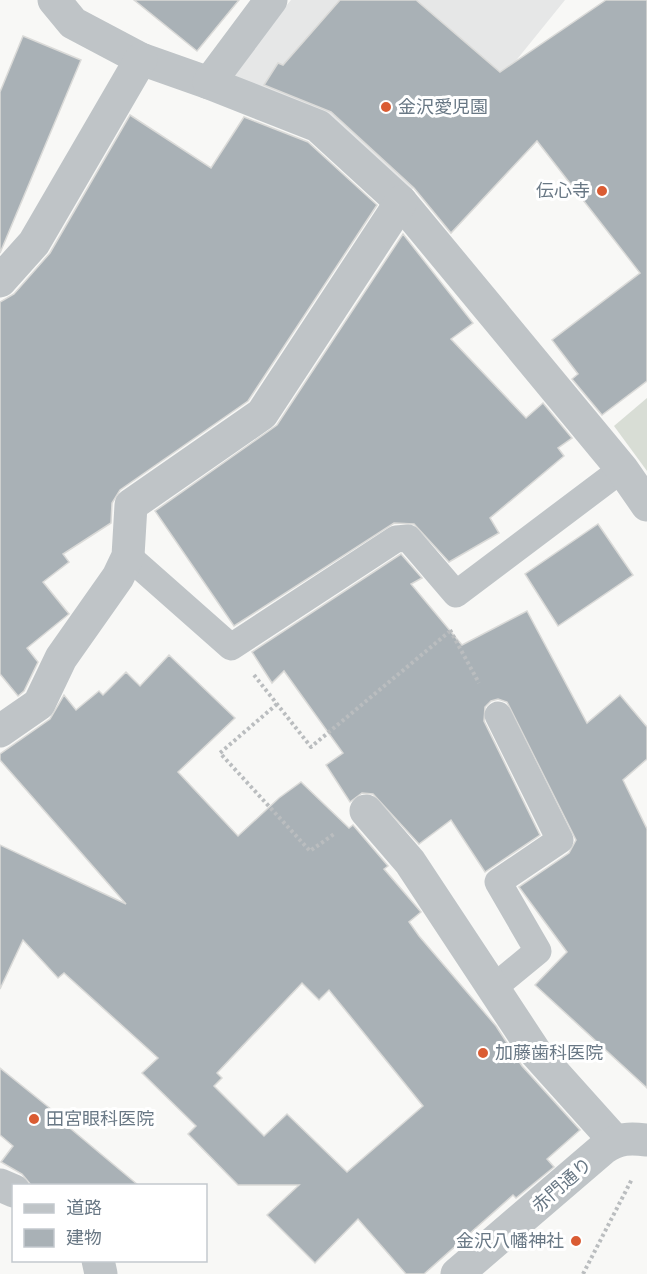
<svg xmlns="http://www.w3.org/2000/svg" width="647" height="1274" viewBox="0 0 647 1274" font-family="'Nunito Sans','Noto Sans JP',sans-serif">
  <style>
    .built { fill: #e6e7e7 }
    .green { fill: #d8ddd5 }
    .building { fill: #a9b1b6; stroke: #dadad8; stroke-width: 1.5; fill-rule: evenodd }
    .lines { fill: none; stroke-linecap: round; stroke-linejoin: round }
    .path { stroke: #babdbf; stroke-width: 4; stroke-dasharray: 3 3; stroke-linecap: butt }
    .service { stroke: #bfc4c7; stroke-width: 27 }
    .minor { stroke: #bfc4c7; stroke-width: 33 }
    .poi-dot { fill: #da5c33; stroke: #fff; stroke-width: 2 }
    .labels { text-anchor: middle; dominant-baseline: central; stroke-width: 6; stroke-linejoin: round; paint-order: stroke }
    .poi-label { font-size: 18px; fill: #697885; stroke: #fff; text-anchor: start }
    .street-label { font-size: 18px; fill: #697885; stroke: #fff }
  </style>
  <rect width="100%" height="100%" fill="#f8f8f6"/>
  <path class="built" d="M291 0H565L410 192 358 141 230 73Z"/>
  <path class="green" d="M647 398V471L614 426Z"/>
  <g class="building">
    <path d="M134 0H239L197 51Z"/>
    <path d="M340 0H416L500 72 606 0H647V381L602 415 572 379 578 374 552 340 640 273 537 141 451 233 414 188 331 112 264 85 278 63 283 65Z"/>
    <path d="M23 36 81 60 0 253V92Z"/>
    <path d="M130 115 211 168 244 117 308 142 377 205 248 401 120 490 112 503 111 523 63 554 69 562 43 582 69 614 27 648 38 662 24 691 18 696 0 674V302L14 294 50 253Z"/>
    <path d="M403 234 473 323 451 339 526 418 543 403 572 438 558 448 564 456 490 518 499 533 449 562 414 524 394 523 234 626 155 511 277 425Z"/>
    <path d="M598 524 633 575 558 626 525 574Z"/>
    <path d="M401 554 422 578 411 584 462 645 527 611 587 723 620 695 647 727V759L623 780 647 829V1088L535 985 567 952 519 887 569 853 576 840 507 702 498 699 491 701 485 707 484 721 540 835 485 872 451 820 419 844 373 794 362 793 350 802 326 765 343 753 284 671 272 683 252 652Z"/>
    <path d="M169 655 235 718 178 772 238 836 279 798 301 782 349 828 353 825 388 866 384 869 421 912 409 922 419 936 496 1026 522 1066 580 1130 547 1159 554 1167 516 1198 513 1195 424 1274H406L358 1219 315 1263 267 1215 299 1185H238L188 1134 196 1126 142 1073 158 1058 64 973 58 978 23 940 0 989V845L126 904 0 760V754L50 719 64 695 76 710 99 691 103 695 126 672 140 686ZM302 983 319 1000 329 990 423 1106 347 1172 287 1114 264 1136 214 1086 222 1078 217 1073Z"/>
    <path d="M0 1068 67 1122 65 1124 138 1185H31L22 1174 1 1162 13 1146 0 1135Z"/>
  </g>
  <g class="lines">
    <g class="path">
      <path d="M450 630 479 683"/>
      <path d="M254 675 311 747 449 632"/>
      <path d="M277 704 220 753 310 851 334 834"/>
      <path d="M583 1274 632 1179"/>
    </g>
    <g class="service">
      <path d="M128 556 231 647 396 539 408 538 456 594 622 469"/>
      <path d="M492 989 538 951 498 882 560 840 498 715"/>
    </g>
    <g class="minor">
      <path d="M54 0 73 23 141 59 209 83"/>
      <path d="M271 0 209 83 318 126 401 202 622 469 647 505"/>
      <path d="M0 281 34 243 141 59"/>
      <path d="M0 731 39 704 61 658 118 577 128 556 131 505 262 414 401 202"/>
      <path d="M366 811 410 862 536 1053 615 1141"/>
      <path d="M0 1185 14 1191"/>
      <path d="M98 1260 101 1274"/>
      <path d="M457 1274 604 1148C619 1138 630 1138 647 1140"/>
    </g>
  </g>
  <g class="poi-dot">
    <circle cx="386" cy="107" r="6"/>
    <circle cx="602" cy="191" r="6"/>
    <circle cx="483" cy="1053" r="6"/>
    <circle cx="34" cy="1119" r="6"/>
    <circle cx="576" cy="1241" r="6"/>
  </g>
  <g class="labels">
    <g class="poi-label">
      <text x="398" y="107">金沢愛児園</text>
      <text x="590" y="191" text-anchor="end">伝心寺</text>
      <text x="495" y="1053">加藤歯科医院</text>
      <text x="46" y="1119">田宮眼科医院</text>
      <text x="564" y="1241" text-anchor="end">金沢八幡神社</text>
    </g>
    <g class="street-label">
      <text transform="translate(562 1185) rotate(-41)">赤門通り</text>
    </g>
  </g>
  <rect x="12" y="1184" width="195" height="78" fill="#ffffff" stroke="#c3c9ce" stroke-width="1.5"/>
  <rect x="24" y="1204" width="30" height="9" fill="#bfc4c7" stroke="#c3c9ce" stroke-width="1.5"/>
  <text x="66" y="1214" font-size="18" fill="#697885">道路</text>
  <rect x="24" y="1229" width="30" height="18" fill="#a9b1b6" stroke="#c3c9ce" stroke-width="1.5"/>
  <text x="66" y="1244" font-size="18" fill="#697885">建物</text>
</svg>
